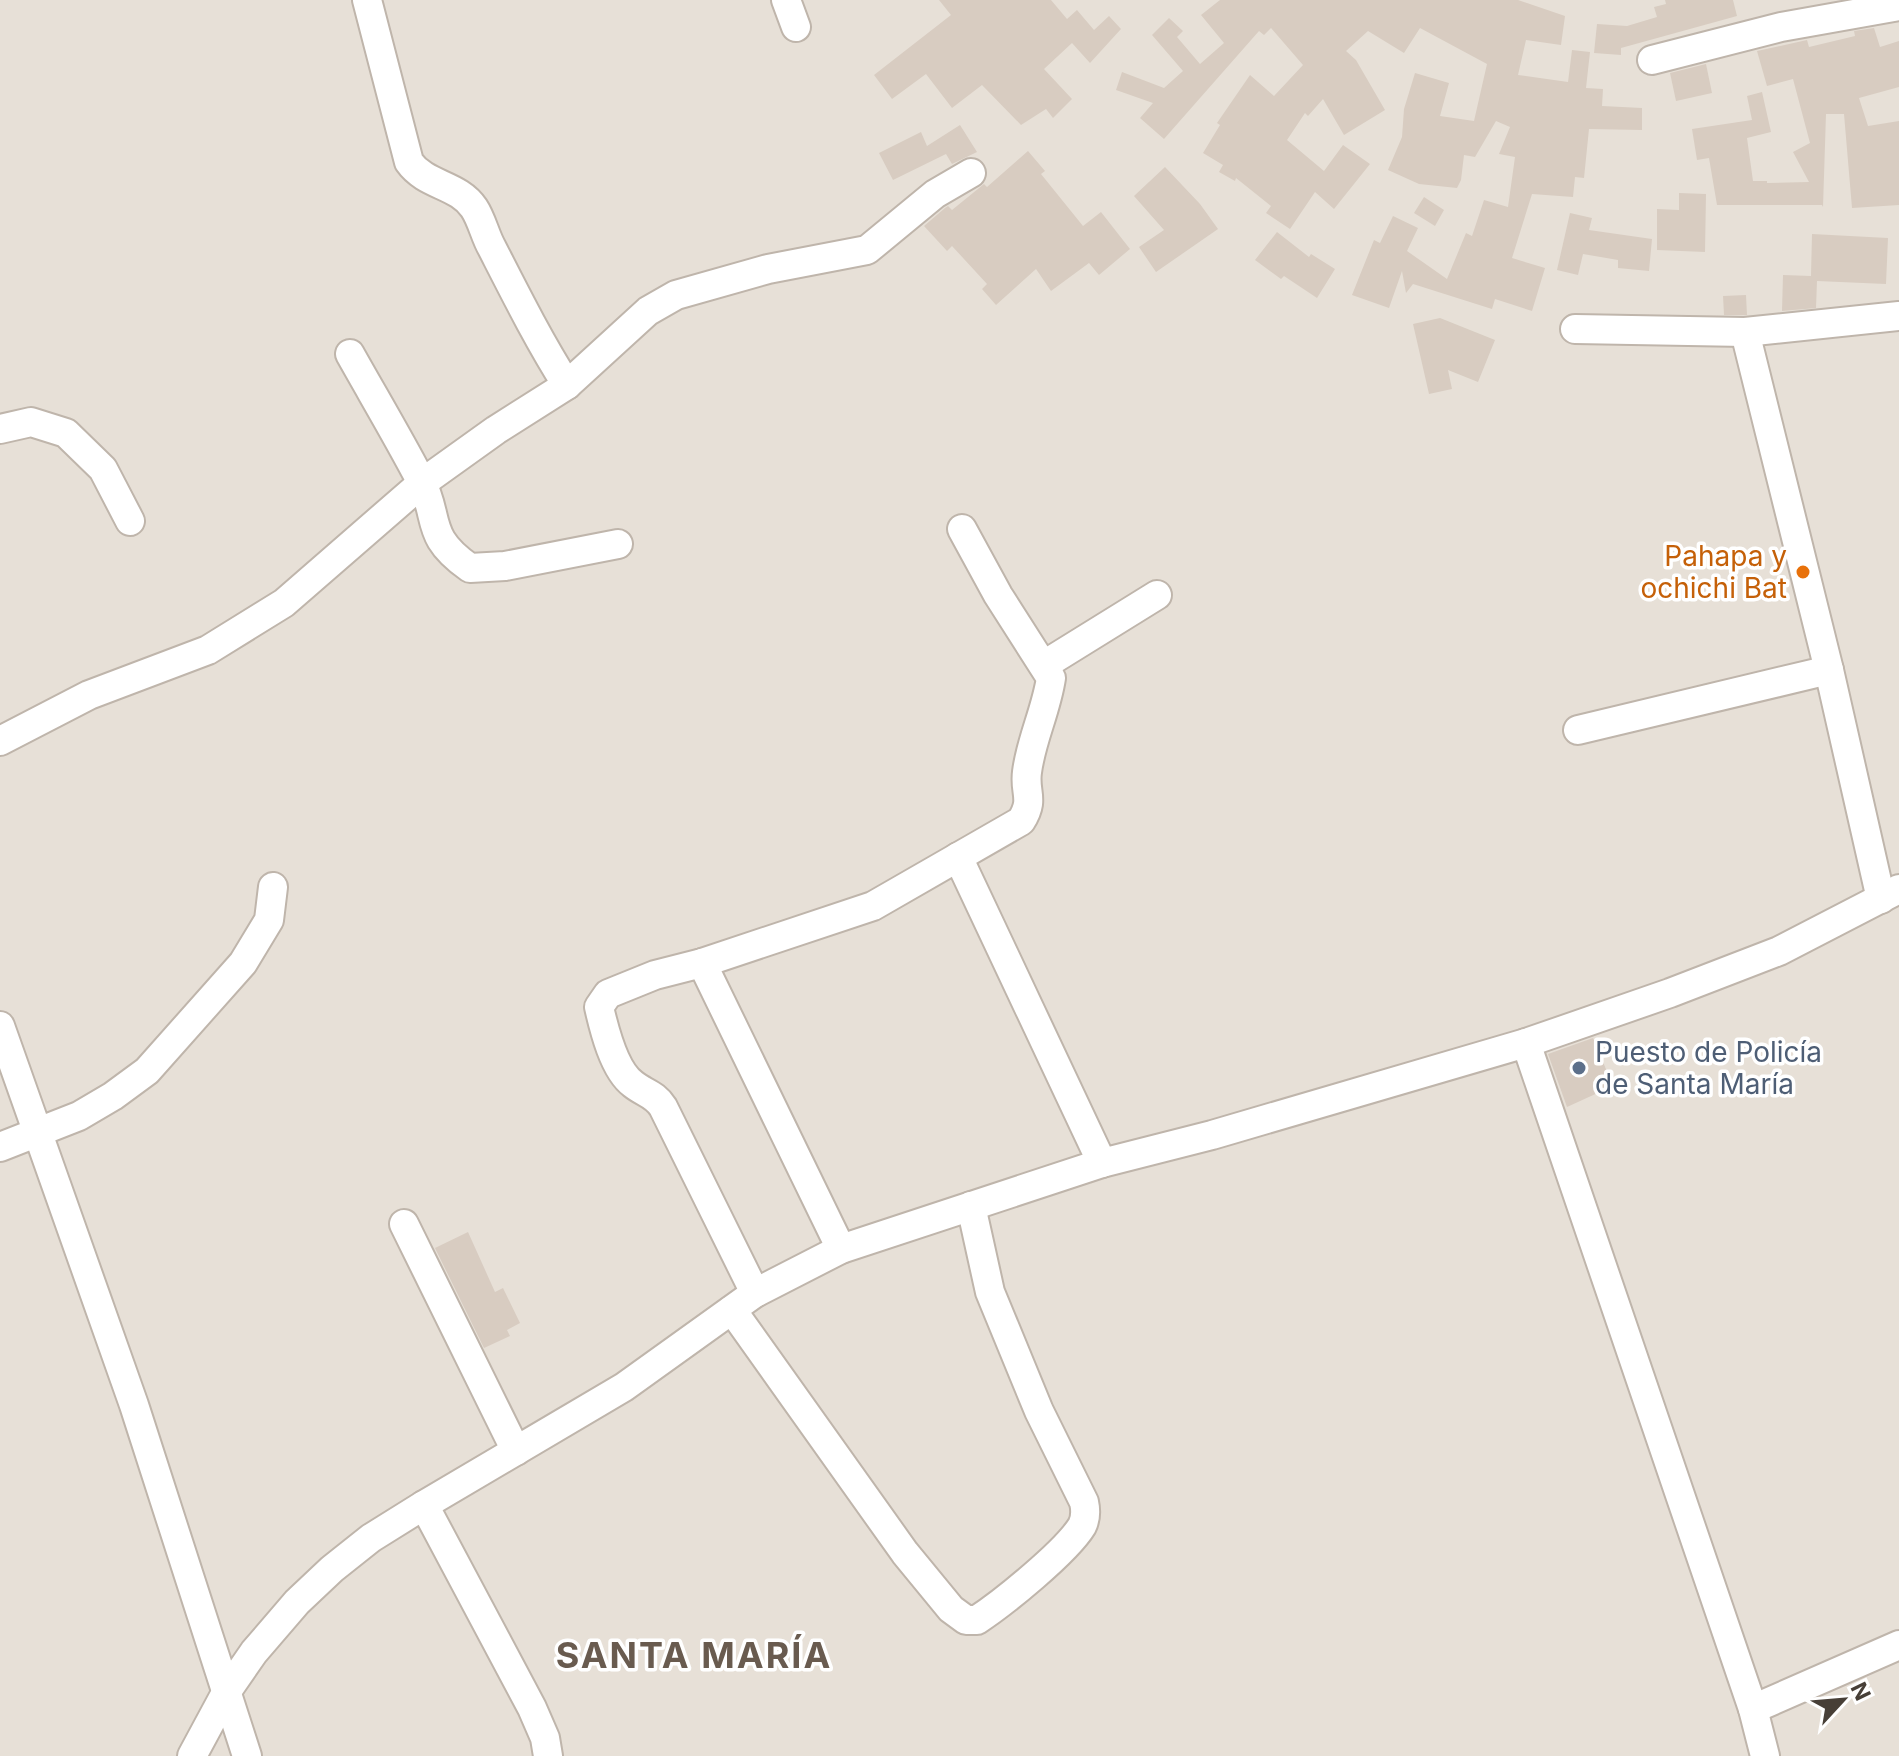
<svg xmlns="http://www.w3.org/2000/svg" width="1899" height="1756" viewBox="0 0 1899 1756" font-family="Inter,sans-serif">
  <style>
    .residential { fill: #e7e0d7 }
    .building { fill: #d8ccc1 }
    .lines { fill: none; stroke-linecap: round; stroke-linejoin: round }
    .minor-casing { stroke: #bfb5ab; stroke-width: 32 }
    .minor { stroke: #fff; stroke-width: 28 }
    .food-dot { fill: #e8710a; stroke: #fff; stroke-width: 3 }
    .service-dot { fill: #5c6f8a; stroke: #fff; stroke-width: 3 }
    .labels { text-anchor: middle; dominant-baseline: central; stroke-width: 7; stroke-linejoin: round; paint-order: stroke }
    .food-label { font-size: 28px; fill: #c56008; stroke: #fff; text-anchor: end }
    .service-label { font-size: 28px; fill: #4e5e75; stroke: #fff; text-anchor: start }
    .district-label { font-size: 36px; font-weight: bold; letter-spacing: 2px; fill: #695b4f; stroke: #fff }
  </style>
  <rect width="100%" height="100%" fill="#f3efe9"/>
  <rect class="residential" x="0" y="0" width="1899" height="1756"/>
  <g class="building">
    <path d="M939 0H1051L1067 19 1077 10 1094 30 1109 16 1121 29 1090 63 1072 43 1044 69 1072 99 1053 118 1046 109 1021 125 982 85 952 108 926 74 892 99 874 75 951 15Z"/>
    <path d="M1220 0H1518L1565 16 1561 45 1526 40 1518 75 1568 82 1572 50 1590 52 1586 88 1603 89 1602 106 1642 108V130L1589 129 1584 178 1575 177 1573 197 1532 194 1512 258 1545 268 1532 311 1495 299 1492 309 1413 284 1406 293 1402 271 1389 308 1352 295 1374 240 1380 243 1393 216 1418 228 1407 251 1447 279 1466 233 1472 236 1484 200 1508 207 1515 157 1499 154 1510 127 1496 121 1475 157 1464 155 1461 180 1457 188 1419 184 1388 170 1402 137 1404 109 1415 73 1449 83 1440 116 1474 121 1487 64 1420 28 1404 53 1368 31 1346 51 1356 60 1385 110 1344 135 1323 99 1308 116 1305 113 1287 140 1324 171 1343 145 1370 164 1334 209 1315 192 1290 229 1266 213 1271 206 1236 178 1235 181 1219 172 1223 165 1203 153 1220 125 1217 123 1250 75 1274 96 1303 65 1271 28 1264 35 1259 31 1164 139 1140 118 1153 103 1116 90 1122 72 1164 88 1183 71 1152 35 1169 18 1183 31 1177 37 1200 64 1224 43 1201 15Z"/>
    <path d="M1665 0H1733L1737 16 1621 48V55L1594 53 1597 24 1627 26 1657 17 1654 7 1666 4Z"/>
    <path d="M1874 28 1880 47 1899 41V87L1859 98 1868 126 1899 121V205L1852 208 1844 114H1826L1823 207 1822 205H1717L1709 158 1697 160 1692 129 1752 120 1747 96 1762 92 1771 132 1747 138 1753 181H1767V183L1809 182 1793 152 1810 143 1793 79 1767 86 1757 51 1807 40 1809 47 1855 36 1854 31Z"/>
    <path d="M1706 64 1712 93 1676 101 1670 73Z"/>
    <path d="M960 125 977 152 952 164 946 154 893 180 879 153 921 132 927 146Z"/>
    <path d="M1028 151 1045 171 1041 174 1083 226 1101 212 1130 249 1099 275 1089 263 1051 291 1036 269 996 305 982 289 987 284 952 246 947 251 924 226 945 208 948 206 952 210 984 184 987 187Z"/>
    <path d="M1165 167 1200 204 1218 229 1156 272 1139 247 1164 230 1134 196Z"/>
    <path d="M1679 193 1706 194 1705 252 1657 250V209L1679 210Z"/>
    <path d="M1424 197 1444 210 1435 226 1414 213Z"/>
    <path d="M1570 213 1592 218 1589 230 1652 239 1649 271 1618 268V260L1583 254 1578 275 1557 270Z"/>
    <path d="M1277 232 1309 257 1311 254 1335 269 1317 298 1284 276 1281 279 1255 260Z"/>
    <path d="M1812 234 1888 238 1886 284 1817 281 1816 308 1782 311 1783 275 1811 276Z"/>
    <path d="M1746 295 1747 315H1724L1723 296Z"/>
    <path d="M1440 318 1495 340 1478 382 1448 370 1452 389 1429 394 1413 324Z"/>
    <path d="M1593 1038 1613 1086 1567 1107 1548 1054Z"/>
    <path d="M468 1232 495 1292 503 1288 520 1323 507 1330 510 1336 484 1348 435 1248Z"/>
  </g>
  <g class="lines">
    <defs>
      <g id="minor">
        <path d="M367 0 409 162C426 186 458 184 474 208 482 220 485 236 492 248 516 295 539 341 567 385"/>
        <path d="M786 0 796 27"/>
        <path d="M1652 60 1781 27 1899 6"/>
        <path d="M1575 329 1745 332 1899 316"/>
        <path d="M1745 332 1829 670 1881 899"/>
        <path d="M350 354C373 395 398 437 420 479 441 519 423 535 470 568L505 566 618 544"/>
        <path d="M0 429 31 422 66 433 103 469 130 521"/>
        <path d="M1044 665 1157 595"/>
        <path d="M1578 730 1829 670"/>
        <path d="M0 741 89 695 208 650 284 603 422 483 496 430 567 385 648 311 676 295 768 269 867 250 935 194 971 173"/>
        <path d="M958 857 1102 1163"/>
        <path d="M702 963 841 1249"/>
        <path d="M0 1026 134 1405 247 1756"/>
        <path d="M1526 1043 1753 1709 1765 1756"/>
        <path d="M0 1147 79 1116 113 1096 147 1071 243 963 269 920 273 887"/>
        <path d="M404 1224 516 1451"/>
        <path d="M755 1293 663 1107C655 1094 644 1093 633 1084 614 1070 604 1029 599 1007L608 994 655 975 702 963 873 906 1021 821C1035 799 1024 793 1027 772 1031 740 1046 711 1051 678L998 595 962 529"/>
        <path d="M732 1310 905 1553 951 1609 966 1620H977C1003 1603 1066 1552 1082 1526 1086 1518 1086 1511 1084 1502L1039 1411 990 1292 971 1206"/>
        <path d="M424 1505 532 1708 545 1738 548 1756"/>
        <path d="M1753 1709 1899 1645"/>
        <path d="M192 1756 227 1691 254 1652 297 1602 332 1569 371 1538 424 1505 624 1387 755 1293 841 1249 1102 1163 1212 1135 1526 1043 1670 993 1779 951 1899 889"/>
      </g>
    </defs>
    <use href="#minor" class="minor-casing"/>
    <use href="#minor" class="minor"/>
  </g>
  <circle class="food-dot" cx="1803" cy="572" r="8"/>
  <circle class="service-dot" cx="1579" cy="1068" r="8"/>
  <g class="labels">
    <g class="food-label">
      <text x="1787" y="556">Pahapa y<tspan x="1787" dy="32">ochichi Bat</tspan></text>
    </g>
    <g class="service-label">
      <text x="1595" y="1052">Puesto de Policía<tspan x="1595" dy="32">de Santa María</tspan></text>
    </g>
    <g class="district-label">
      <text x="694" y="1655">SANTA MARÍA</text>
    </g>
  </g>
  <g transform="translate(1843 1700) rotate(64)" stroke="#ffffff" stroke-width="6" paint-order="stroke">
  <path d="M0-6L14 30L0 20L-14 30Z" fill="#473f37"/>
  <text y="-12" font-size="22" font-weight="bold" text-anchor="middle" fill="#473f37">N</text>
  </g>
</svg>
